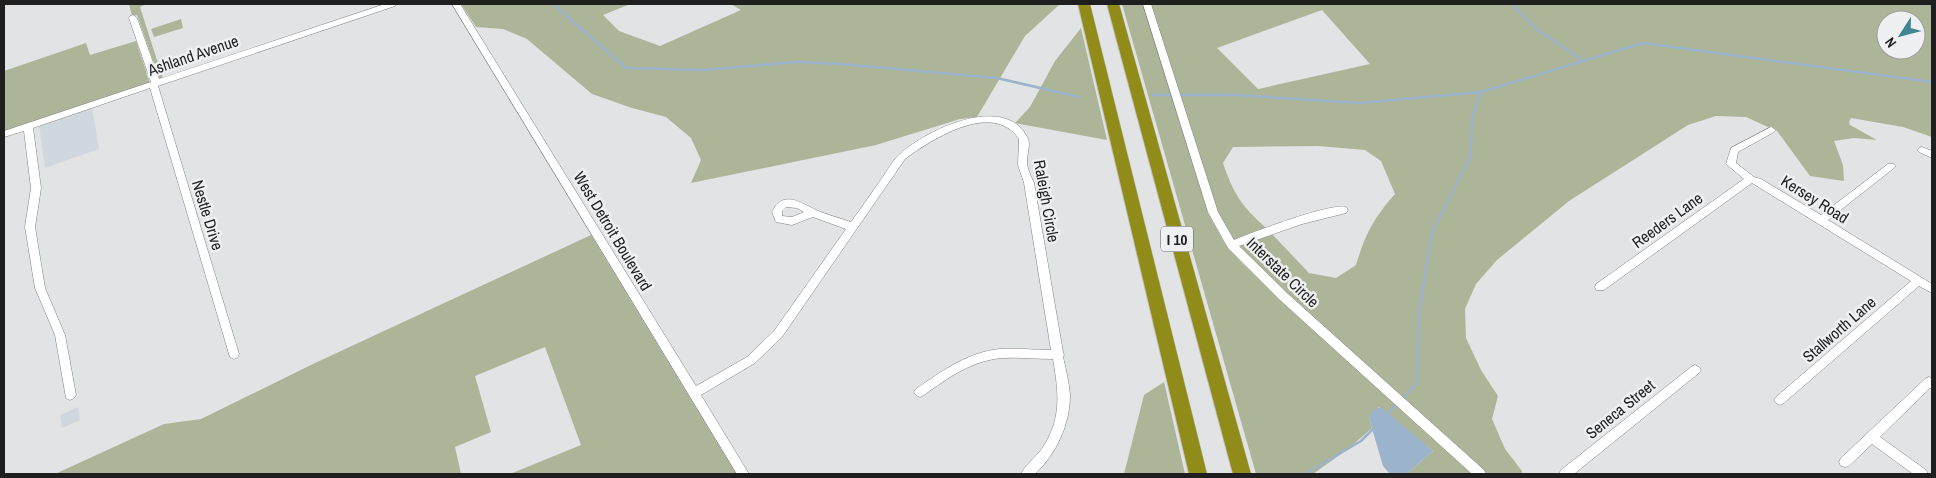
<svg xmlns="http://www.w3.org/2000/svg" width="1936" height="478" viewBox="0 0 1936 478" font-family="'Archivo Narrow',sans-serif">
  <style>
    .built { fill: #d1d7df }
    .green { fill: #adb598; fill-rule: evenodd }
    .water { fill: #9bb3cb }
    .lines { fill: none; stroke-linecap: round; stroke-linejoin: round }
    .stream { stroke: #9bb3cb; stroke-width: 2.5 }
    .minor-casing { stroke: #808182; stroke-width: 1 }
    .highway-casing { stroke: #c0c0c0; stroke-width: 1 }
    .minor { fill: #fff; fill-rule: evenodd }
    .highway { fill: #918c19; fill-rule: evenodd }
    .labels { text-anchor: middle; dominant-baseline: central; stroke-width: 5; stroke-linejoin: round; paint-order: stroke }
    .shield { fill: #eff0f2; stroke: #5d5e5e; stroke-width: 1 }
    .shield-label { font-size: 15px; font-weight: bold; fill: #1f1f1f }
    .street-label { font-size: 16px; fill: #1f1f1f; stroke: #eff0f2 }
  </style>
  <rect width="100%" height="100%" fill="#e2e3e5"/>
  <g class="built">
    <path d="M92 107 99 149 45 168 39 125Z"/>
    <path d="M78 407 80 420 62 428 60 415Z"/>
  </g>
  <g class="green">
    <path d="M129 4H147L140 7 163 79 160 80 137 15 132 16Z"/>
    <path d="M461 4H624L628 5 603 15 619 31 660 46 741 10 731 4H1060L1025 36 977 117 960 119 876 145 691 183 701 160 691 138 666 117 632 108 592 94 527 39 503 29 476 27Z"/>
    <path d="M1122 4H1143L1208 213 1225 244 1243 264 1280 299 1473 474H1406L1433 451 1379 407 1369 418 1372 428 1348 449 1313 474H1256Z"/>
    <path d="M1151 4H1932V137L1903 127 1851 118 1849 122 1850 125 1877 140 1854 138 1834 141 1843 165 1844 181 1810 176 1777 131 1771 126 1768 127 1746 117 1716 116 1688 125 1569 201 1497 260 1476 284 1465 309 1466 338 1481 370 1498 396 1492 419 1505 449 1522 471V474H1487L1288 295 1238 246 1272 234 1309 273 1336 278 1356 265C1366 233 1373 219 1395 194L1381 161 1365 150 1318 146 1233 147 1223 163C1234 195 1241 205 1266 228L1234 240 1217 212ZM1322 10 1370 64 1258 89 1217 48ZM1886 20H1916V50H1886Z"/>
    <path d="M181 19 183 28 154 37 151 29Z"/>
    <path d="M1081 28 1107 140 1015 123 1030 107 1055 61Z"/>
    <path d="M136 41 150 83 4 132V71L86 43 90 55Z"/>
    <path d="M591 235 736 474H510L581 445 545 347 475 376 491 432 455 447 461 474H55L164 424 201 419 315 363Z"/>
    <path d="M1164 382 1185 474H1124L1144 395Z"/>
  </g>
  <path class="water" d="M1381 407 1433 451 1406 474H1390L1383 466 1369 418 1373 410Z"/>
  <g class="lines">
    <g class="stream">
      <path d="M553 4 626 68 703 70 796 62 841 64 997 78 1079 97"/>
      <path d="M1512 4 1535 28 1582 60"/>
      <path d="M1153 95H1235L1360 103 1481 92 1643 43 1932 82"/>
      <path d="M1402 399 1417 383 1419 312 1432 232 1470 157 1473 115 1481 92"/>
      <path d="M1386 415 1398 403"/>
      <path d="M1305 474 1361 441 1374 428"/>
    </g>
    <defs>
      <g id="minor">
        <path d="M385 4H396L395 6 158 86 239 354 238 357 234 359 230 357 229 354 150 88 33 128 41 188 35 227 45 288 65 335 76 395 74 398 70 400 66 398 55 335 35 288 25 227 31 188 24 131 4 137V131L151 82 129 18 130 16 133 15 137 18 159 79Z"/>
        <path d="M452 4H460L696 386 747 357 774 331 846 229 813 217 792 225 776 222 772 212C783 189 801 203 816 210 827 215 840 218 851 222 862 207 873 191 884 175 889 168 894 159 900 154 926 130 1002 94 1026 135 1032 143 1027 152 1027 161 1027 169 1031 176 1034 183L1063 352 1064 355 1063 357C1066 369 1069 383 1070 395 1070 425 1056 454 1035 474H1021C1025 465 1035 458 1041 450 1062 420 1059 394 1053 359 1036 359 1020 357 1003 358 972 360 948 378 924 395L920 397 916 395 914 392 916 389C942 371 968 352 1000 349 1017 348 1034 350 1051 350L1024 183 1018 165 1019 139C993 100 932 139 905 159L782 337 755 363 701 395 749 474H737ZM786 207 797 208 804 212 792 217 782 216V211Z"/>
        <path d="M1143 4H1151L1218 212 1234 240C1254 232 1329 203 1346 207L1348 210 1346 213 1302 224 1239 246 1288 294 1484 470 1486 474H1472L1280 300 1228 248 1208 212Z"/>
        <path d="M1771 127 1776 130 1774 132 1738 152 1736 163 1754 177 1761 179 1821 215 1888 164H1894L1896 166 1894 168 1828 220 1932 284V293L1919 286 1784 403 1780 405 1776 403 1774 400 1776 397 1911 281 1752 183 1604 290H1596L1595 287 1596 284 1744 179 1726 164 1731 148Z"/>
        <path d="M1922 147 1932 151V158L1919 152 1917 150 1919 148Z"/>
        <path d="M1695 365 1699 367 1701 370 1699 373 1574 474H1559L1561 470 1691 367Z"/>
        <path d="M1929 377 1932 378V389L1930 388 1880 437 1926 470 1928 474H1913L1872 444 1849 466 1845 467 1841 466 1839 462 1841 458 1925 379Z"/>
      </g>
      <g id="highway">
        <path d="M1078 4H1090L1207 474H1189Z"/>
        <path d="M1107 4H1119L1251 474H1233Z"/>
      </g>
    </defs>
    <use href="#minor" class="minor-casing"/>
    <use href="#highway" class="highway-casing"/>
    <use href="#minor" class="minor"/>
    <use href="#highway" class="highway"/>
  </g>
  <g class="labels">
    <rect class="shield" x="1161" y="226.5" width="32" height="25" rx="4"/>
    <g class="shield-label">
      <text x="1177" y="239">I 10</text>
    </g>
    <g class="street-label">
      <text transform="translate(193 55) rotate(-19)">Ashland Avenue</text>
      <text transform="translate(1815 199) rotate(32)">Kersey Road</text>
      <text transform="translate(1047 201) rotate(80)">Raleigh Circle</text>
      <text transform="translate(208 215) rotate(73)">Nestle Drive</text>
      <text transform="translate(1667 220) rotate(-36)">Reeders Lane</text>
      <text transform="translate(613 231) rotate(59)">West Detroit Boulevard</text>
      <text transform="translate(1283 272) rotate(44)">Interstate Circle</text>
      <text transform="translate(1839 329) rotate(-41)">Stallworth Lane</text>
      <text transform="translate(1620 409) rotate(-39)">Seneca Street</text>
    </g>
  </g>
  <rect width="1936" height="478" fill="none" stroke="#1f1f1f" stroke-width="10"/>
  <g transform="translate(1901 35) rotate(234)"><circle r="24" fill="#eff0f2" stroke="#9c9c9e"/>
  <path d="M0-4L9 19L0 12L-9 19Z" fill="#418692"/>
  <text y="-8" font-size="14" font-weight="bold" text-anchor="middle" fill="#1f1f1f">N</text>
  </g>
</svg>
